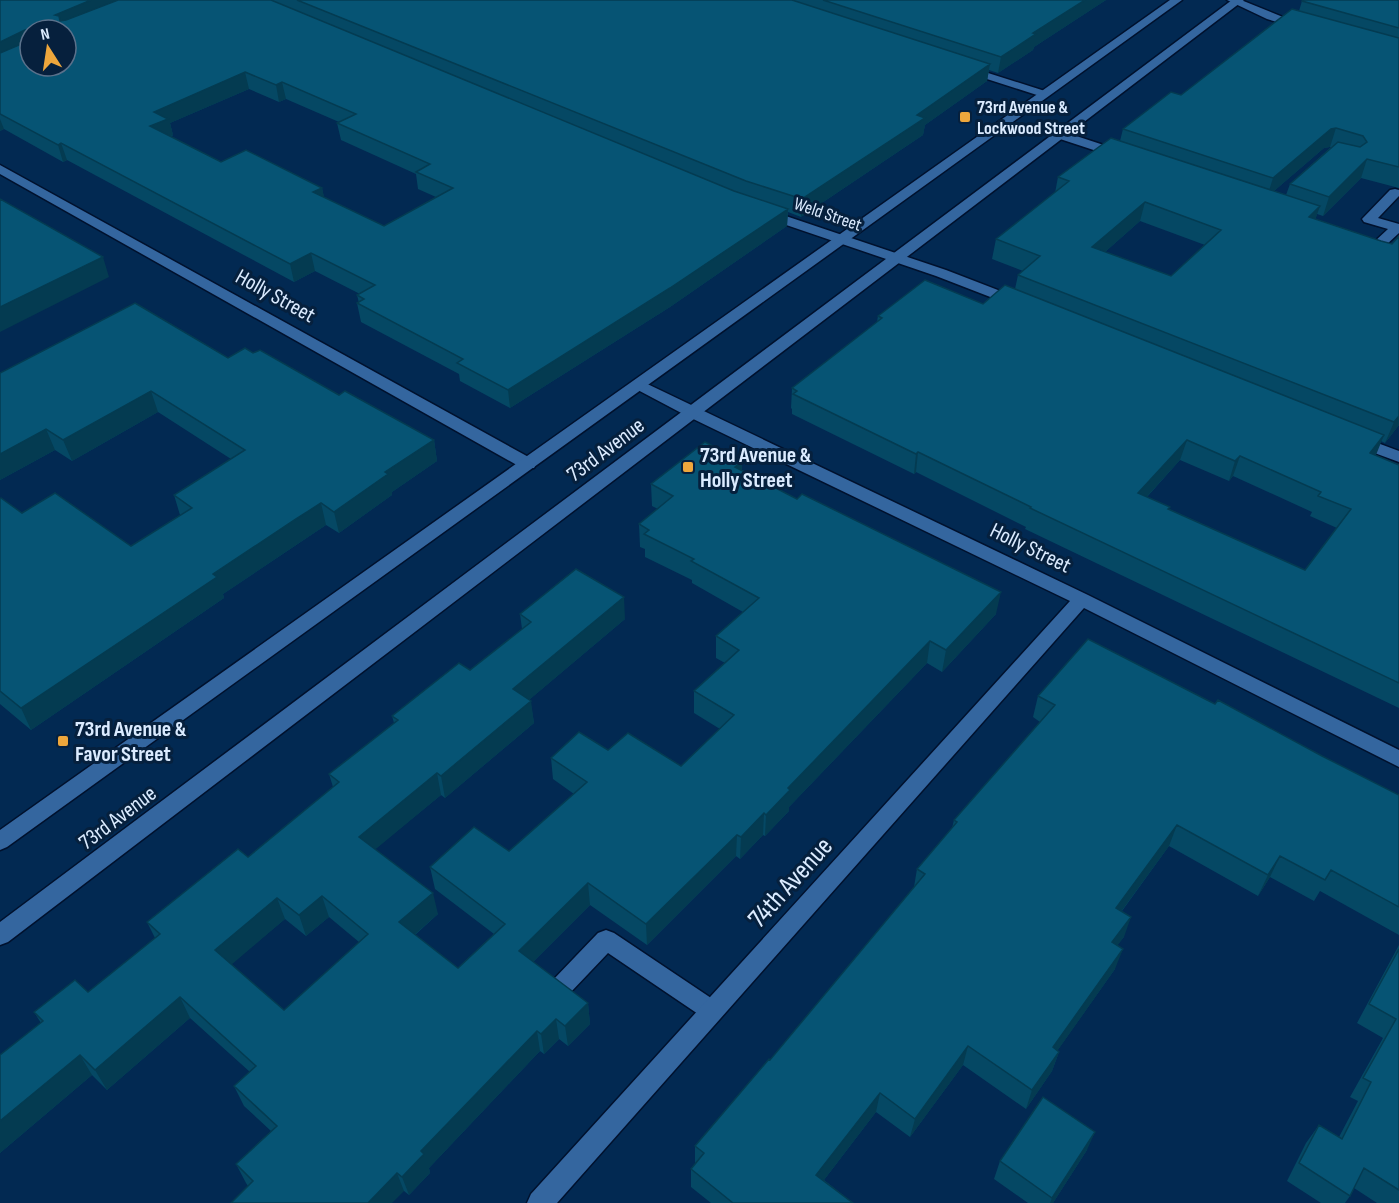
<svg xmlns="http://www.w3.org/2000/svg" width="1399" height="1203" font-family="'Sofia Sans Condensed',sans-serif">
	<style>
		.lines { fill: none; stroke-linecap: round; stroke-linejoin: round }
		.lane-casing { stroke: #00112d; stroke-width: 3 }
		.street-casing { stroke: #00112d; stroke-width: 3 }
		.secondary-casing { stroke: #00112d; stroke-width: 3 }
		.lane { fill: #34669f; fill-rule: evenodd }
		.street { fill: #34669f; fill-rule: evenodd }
		.secondary { fill: #34669f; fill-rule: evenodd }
		.wall { fill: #054864; fill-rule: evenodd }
		.shaded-wall { fill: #043b51 }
		.building { fill: #065474; stroke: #043b51; stroke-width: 1.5; fill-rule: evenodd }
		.poi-dot { fill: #eea73c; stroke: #06203d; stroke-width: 2 }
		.labels { text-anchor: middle; stroke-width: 6; stroke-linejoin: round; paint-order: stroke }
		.far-poi-label { font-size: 18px; font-weight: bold; fill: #dbebff; stroke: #06203d; text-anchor: start }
		.far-street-label { font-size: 18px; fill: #dbebff; stroke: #06203d }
		.street-label { font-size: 22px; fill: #dbebff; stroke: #06203d }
		.poi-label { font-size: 22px; font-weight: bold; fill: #dbebff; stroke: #06203d; text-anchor: start }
		.near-street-label { font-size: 27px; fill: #dbebff; stroke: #06203d }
	</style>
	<rect width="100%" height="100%" fill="#022952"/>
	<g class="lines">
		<defs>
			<path id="lane" d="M1395,189L1399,190V196L1378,218L1399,224V233L1386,245H1376L1374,242L1388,229L1364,222L1362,219L1390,190Z
				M606,930L614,933L720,1004L724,1011L720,1018L712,1021L704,1018L608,953L569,994L561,997L553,994L550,987L553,980L598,933Z"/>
			<path id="street" d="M1227,0H1241L1305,26L1300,29L1267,19Z
				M966,66L1048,92L1050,94L1048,96H1040L962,71L960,69Z
				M1061,131L1125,152L1127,155L1121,159L1057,138L1055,135Z
				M0,165L534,460L536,464L534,468H522L0,174Z
				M765,209L946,270L1021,299L1023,302L1016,306L1011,305L936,276L760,216L758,213L760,210Z
				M639,380L1088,595L1399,750V767L1084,608L557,1203H527L531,1194L1070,601L687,416L634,388L631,385Z
				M1356,435L1399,451V462L1350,444L1348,440L1350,436Z"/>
			<path id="secondary" d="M1170,0H1182L7,847L0,850V830Z
				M1232,0H1244L8,942L0,945V922Z"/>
		</defs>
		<!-- lane casing -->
		<use href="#lane" class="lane-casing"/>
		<!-- street casing -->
		<use href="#street" class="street-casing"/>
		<!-- secondary casing -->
		<use href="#secondary" class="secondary-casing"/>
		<!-- lane -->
		<use href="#lane" class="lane"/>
		<!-- street -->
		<use href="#street" class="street"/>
		<!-- secondary -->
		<use href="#secondary" class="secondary"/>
	</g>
	<!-- wall -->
	<path class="wall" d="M0,0H1106L1034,47L1033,50L998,73L989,70L987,81L925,125L923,135L801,217L788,212L787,226L670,307L510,408L460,381L459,374L361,322L357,303H359L357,295L360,294L315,271L294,282L67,160L63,162L4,129L0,131ZM249,89L279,102L286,99L339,122L337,123L341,140L416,174L418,189L436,197L384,226L324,198L322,188L221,162L171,137L173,135L170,123Z
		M1399,0V188L1361,178L1323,216L1317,214L1315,220L1381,241L1392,244L1399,236V425L1385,443L1381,441L1375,455L1399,465V708L1025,529L1026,527L916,472L914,474L792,414V409L791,408L792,388L877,322L878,316L983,304L1015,289L1018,275L1023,271L992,259L996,239L1055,193L1058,177L1120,141L1123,129L1181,95L1299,11L1302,1ZM1330,147H1331L1290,184L1286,195L1274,191L1324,148ZM1140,221L1205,245L1171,276L1105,252ZM1180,460L1229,481L1233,476L1312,512L1310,516L1337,528L1305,570L1169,509L1147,497Z
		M253,353L434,440L437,461L392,492V495L339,533L326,525L223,594L224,598L31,730L0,704V499L22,513L131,546L180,515L174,495L231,459L158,412L72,461L55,450L0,480V373L228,358Z
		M742,461V471L996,614L942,672L927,663L789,807V811L765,836L763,835L740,859L736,856L647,945L590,905L533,962L588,1003L590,1024L568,1046L559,1039L544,1054L540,1051L429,1168L430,1173L409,1195L404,1191L248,1186L246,1183L236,1164L271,1131L244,1106L234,1086L250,1072L190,1018L107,1090L92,1075L0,1153V1055L41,1023L34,1012L88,992L155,938L147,922L248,857L333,787L329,774L394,723L392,716L470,670L522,629L520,614L625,619L530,699L534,723L445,798L441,795L375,849L438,914L415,935L458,968L494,934L435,889L430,867L509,851L574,794L553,779L551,758L608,750L681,766L720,729L694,713V691L725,663L716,658V636L743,612L692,583V580L645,557V549L640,547L639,524L658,509L652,506L651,484ZM329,917L359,942L284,1010L231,964L285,919L306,936Z
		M1038,696L1207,700L1322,756L1399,795V935L1320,891L1314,901L1270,877L1258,896L1169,846L1122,911L1124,937L1117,945L1115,969L1057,1051L1059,1052L1052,1071L1026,1109L963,1065L910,1137L876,1112L824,1180L853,1203H711L691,1187V1169L695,1164V1146L770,1060L914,887L917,869L952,828L954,820L1040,722L1033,717Z
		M1399,945V1203H1377L1354,1188L1350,1196L1345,1203H1321L1287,1181L1306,1143L1319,1125L1339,1137L1358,1101L1350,1097L1383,1038L1357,1023Z
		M1087,1150L1053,1203H1028L994,1179L1000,1161Z"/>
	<!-- shaded-wall -->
	<path class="shaded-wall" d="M91,0H135L63,29L55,15Z
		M1085,0H1106L1034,47L1033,50L998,73L1001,57L1033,33Z
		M25,30L30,44L0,61V42Z
		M990,64L987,81L925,125L923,135L801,217L802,199L917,115Z
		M245,72L249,89L170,123L173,135L155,143L150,126L154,112Z
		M282,82L286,99L279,102L276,85Z
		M0,119L4,129L0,131Z
		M1336,128L1330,147L1324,148L1267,197L1273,178L1331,129Z
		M61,143L67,160L63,162L58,145Z
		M1367,159L1361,178L1323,216L1329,197Z
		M322,188L326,205L313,192Z
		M1145,202L1140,221L1088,267L1092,247Z
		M1320,206L1313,226L1309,217Z
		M788,209L787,226L670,307L510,408L508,390Z
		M311,253L315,271L294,282L290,264Z
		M103,257L109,277L0,332V307Z
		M151,391L158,412L72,461L63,440Z
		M1399,416V425L1385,443L1394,422Z
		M46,429L55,450L0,480V454Z
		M1384,435L1376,455L1361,473L1370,453Z
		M434,440L437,461L392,492V495L339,533L334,512L385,472Z
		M1187,440L1180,460L1132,513L1138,493Z
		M918,452L916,472L914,474L916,454Z
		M1240,456L1233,476L1229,481L1235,461Z
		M742,461V483L735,467Z
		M321,503L326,525L223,594L224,598L31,730L21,708L213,574Z
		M1001,592L996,614L942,672L946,650Z
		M624,597L625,619L516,711L513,689Z
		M930,641L927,663L789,807V811L765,836L766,815L788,788Z
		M531,701L534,723L445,798L441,776Z
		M437,773L441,795L365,858L359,837Z
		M764,813L763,835L740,859L741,837Z
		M1177,825L1169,846L1109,928L1116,908Z
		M737,835L736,856L647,945L646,924Z
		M1280,856L1270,877L1258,896L1268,875Z
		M588,883L590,905L523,972L519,951Z
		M433,893L438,914L405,943L399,922Z
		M322,896L329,917L306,936L299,915Z
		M277,898L285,919L224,971L215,950Z
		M1131,917L1124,937L1105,962L1112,942Z
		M1123,949L1115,969L1046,1067L1053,1047Z
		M180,997L190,1018L107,1090L95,1070Z
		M588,1003L590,1024L568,1046L565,1026Z
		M556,1019L559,1039L544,1054L541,1034Z
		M537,1031L540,1051L429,1168L430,1173L409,1195L402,1177L421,1151Z
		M968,1046L963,1065L910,1137L915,1119Z
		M1059,1052L1052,1071L1026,1109L1032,1090Z
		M80,1055L92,1075L0,1153V1121Z
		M880,1093L876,1112L814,1193L816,1175Z
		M1095,1132L1087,1150L1053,1203H1050L1052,1198Z
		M397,1173L404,1191L392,1203H368Z"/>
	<!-- building -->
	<path class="building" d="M0,0H91L55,15L59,16L60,21L66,20L118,0H271L734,191L788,209L670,288L508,390L457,363L463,359L357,303L364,299L357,295L375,285L311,253L290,264L61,143L58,145L0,114V53L26,42L25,30L0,42ZM30,30H66V66H30ZM245,72L276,85L282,82L356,114L337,123L430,164L416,172L453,188L384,226L313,192L322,188L246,150L221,162L150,126L168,119L154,112Z
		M297,0H792L990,64L917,115L925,118L802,199L746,181Z
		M823,0H1085L1033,33L1036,34L1001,57Z
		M1303,0H1399V28L1302,1Z
		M1292,9L1399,38V167L1367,159L1329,197L1290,184L1338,142L1360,147L1367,142L1363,136L1336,128L1331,129L1273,178L1123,129L1171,92L1181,95Z
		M1111,138L1320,206L1309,217L1381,241L1392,244L1399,236V416L1394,422L1018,275L1040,256L996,239L1069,181L1058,177ZM1145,202L1221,230L1171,276L1092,247Z
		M0,199L103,257L0,307Z
		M925,280L983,304L1005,285L1384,435L1370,453L1399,465V683L1030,508L1031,507L918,452L916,454L793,394L797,391L792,388L882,318L878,316ZM1187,440L1235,461L1240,456L1321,492L1318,496L1351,509L1305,570L1168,509L1170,507L1138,493Z
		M135,303L228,358L245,348L253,353L260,350L339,395L345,391L434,440L385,472L388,474L334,512L321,503L296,519L213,574L217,577L21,708L0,691V499L1,498L22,513L55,493L131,546L192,508L174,495L245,450L151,391L63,440L46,429L0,454V373Z
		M705,442L742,461L735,467L797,499L802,494L1001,592L946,650L930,641L788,788L790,790L766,815L764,813L741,837L737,835L646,924L588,883L519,951L588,1003L565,1026L556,1019L541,1034L537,1031L421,1151L424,1154L402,1177L397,1173L368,1203H231L253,1181L236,1164L277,1126L234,1086L256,1066L180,997L95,1070L80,1055L0,1121V1055L43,1021L34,1012L75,980L88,992L160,934L147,922L238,849L248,857L339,782L329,774L398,720L392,716L459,663L470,670L531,622L520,614L576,569L624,597L513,689L531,701L441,776L437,773L359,837L433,893L399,922L458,968L505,924L430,867L474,827L509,851L587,782L551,758L579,732L608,750L628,733L681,766L734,715L694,691L739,650L716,636L759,598L691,561L694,559L644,534L649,530L639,524L673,496L651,484ZM322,896L368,934L284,1010L215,950L277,898L299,915Z
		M1088,639L1207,700L1215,704L1218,700L1322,756L1399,795V907L1331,870L1325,880L1280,856L1268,875L1177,825L1116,908L1131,917L1112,942L1123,949L1053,1047L1059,1052L1032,1090L968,1046L915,1119L880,1093L816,1175L853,1203H733L691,1169L704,1153L695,1146L769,1059L770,1060L925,874L917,869L957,822L954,820L1055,705L1038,696Z
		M1399,949V1190L1364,1168L1350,1196L1299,1163L1319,1125L1342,1139L1371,1082L1363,1078L1396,1019L1369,1004Z
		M1043,1097L1095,1132L1052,1198L1000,1161Z"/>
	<!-- markers -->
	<g class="poi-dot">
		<rect x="959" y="111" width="12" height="12" rx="3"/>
		<rect x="682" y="461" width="12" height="12" rx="3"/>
		<rect x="57" y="735" width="12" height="12" rx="3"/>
	</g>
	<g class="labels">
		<!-- far-poi labels -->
		<g class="far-poi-label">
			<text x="977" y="113">73rd Avenue &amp;<tspan x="977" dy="21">Lockwood Street</tspan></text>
		</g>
		<!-- far-street labels -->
		<g class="far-street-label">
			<text transform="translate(828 214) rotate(19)" y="6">Weld Street</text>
		</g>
		<!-- street labels -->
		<g class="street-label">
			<text transform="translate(276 295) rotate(29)" y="8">Holly Street</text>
			<text transform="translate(605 449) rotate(-37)" y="8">73rd Avenue</text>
			<text transform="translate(1031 547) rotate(26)" y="8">Holly Street</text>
			<text transform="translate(117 817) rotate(-37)" y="8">73rd Avenue</text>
		</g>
		<!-- poi labels -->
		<g class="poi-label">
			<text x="700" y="462">73rd Avenue &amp;<tspan x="700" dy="25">Holly Street</tspan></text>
			<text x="75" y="736">73rd Avenue &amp;<tspan x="75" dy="25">Favor Street</tspan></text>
		</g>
		<!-- near-street labels -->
		<g class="near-street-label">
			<text transform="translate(790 882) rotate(-48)" y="9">74th Avenue</text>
		</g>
	</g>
	<!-- north arrow -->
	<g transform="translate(48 48) rotate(348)"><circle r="28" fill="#06203d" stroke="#5b718b" stroke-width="1.5"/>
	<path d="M0-4.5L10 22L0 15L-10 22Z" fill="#eea73c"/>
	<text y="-9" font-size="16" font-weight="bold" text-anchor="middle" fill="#dbebff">N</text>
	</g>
</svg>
